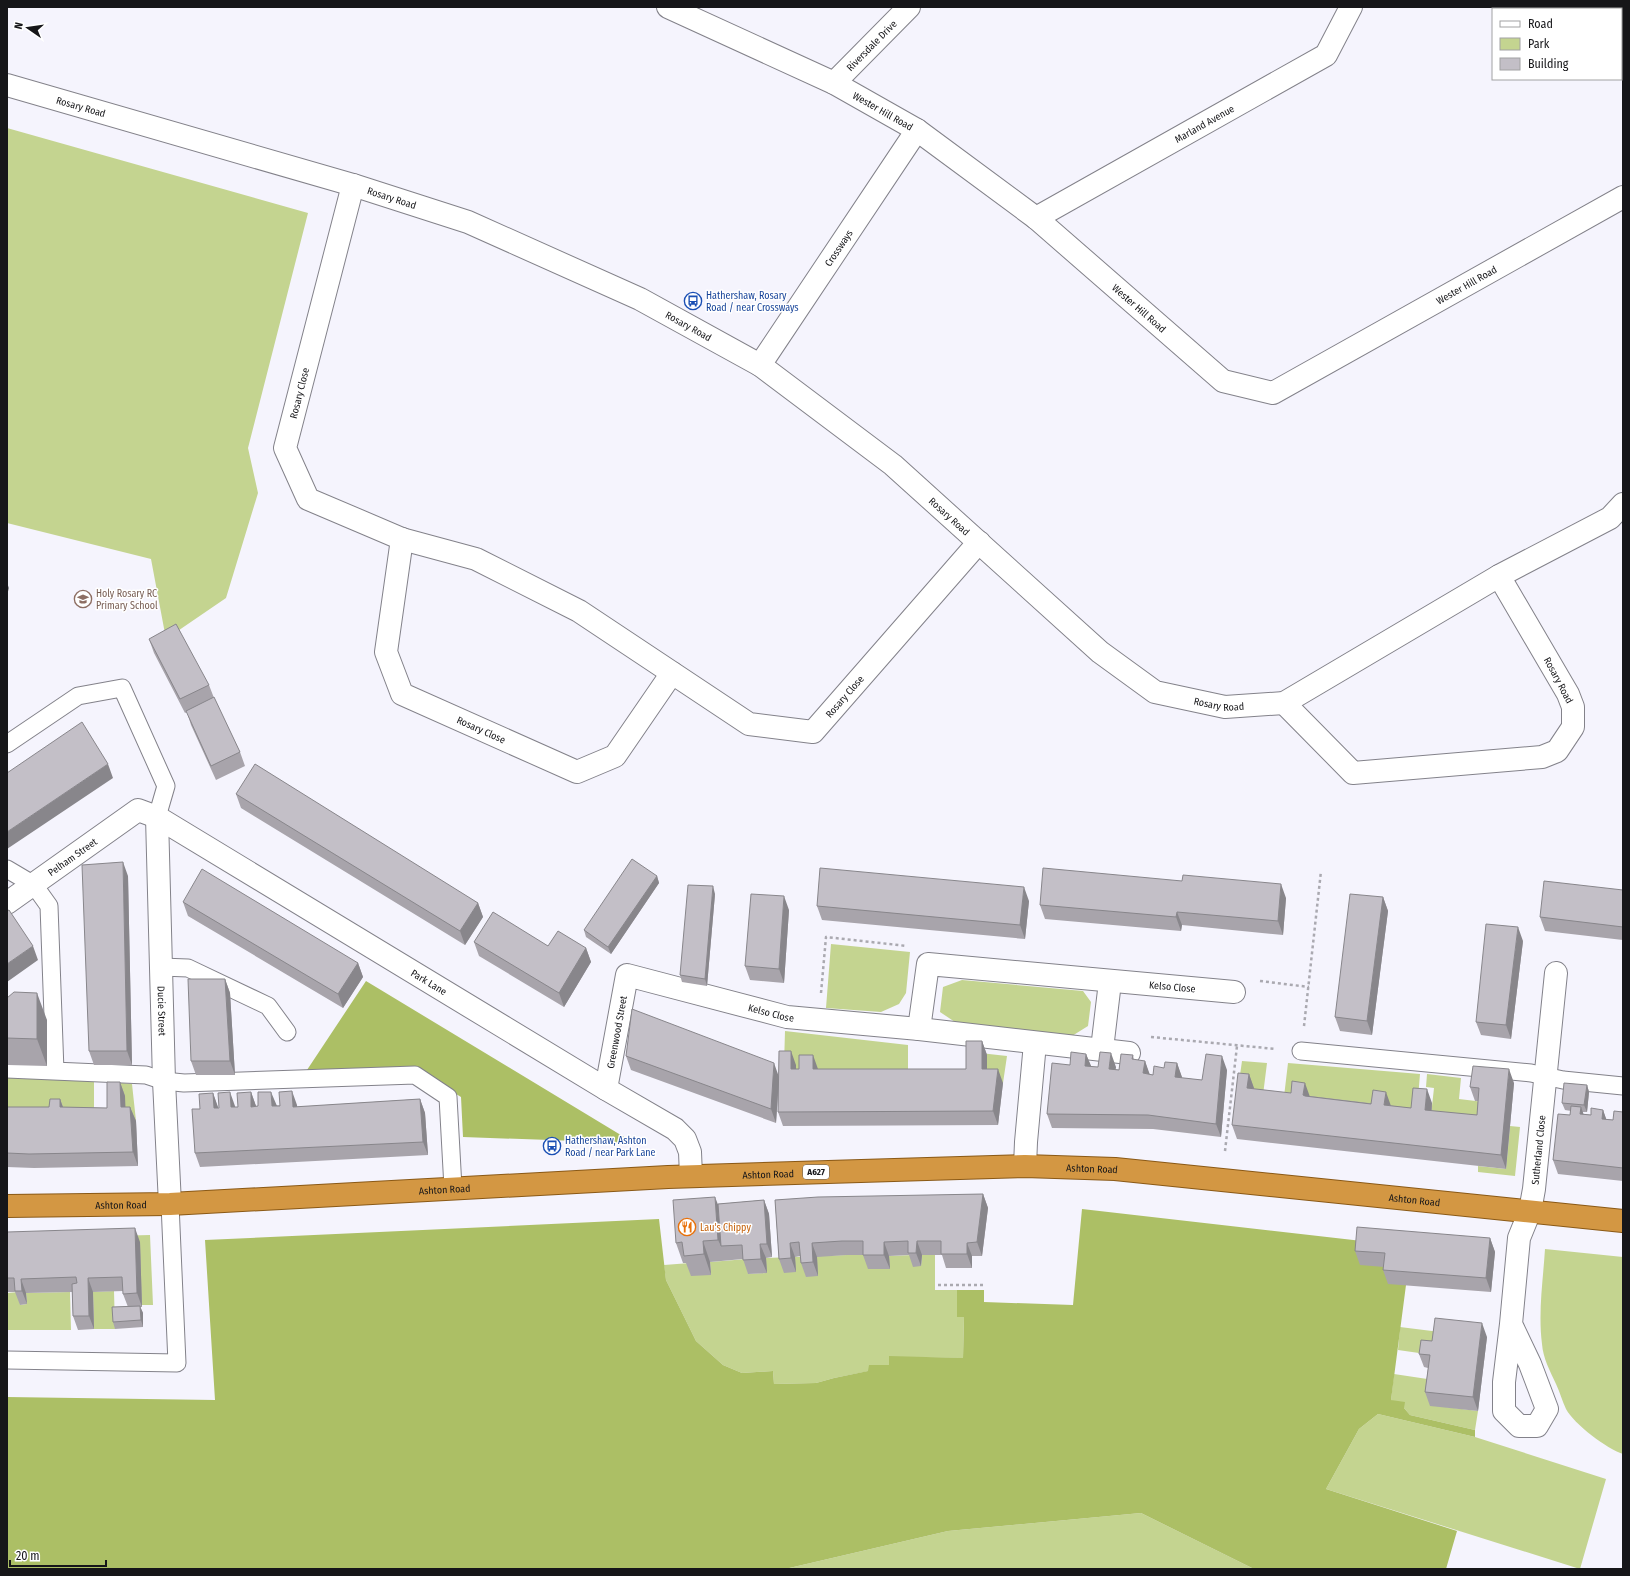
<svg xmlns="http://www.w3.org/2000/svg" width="1630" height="1576" font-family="'Fira Sans Condensed',sans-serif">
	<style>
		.green { fill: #c4d490 }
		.forest { fill: #acbf65 }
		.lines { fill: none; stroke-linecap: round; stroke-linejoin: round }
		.service-casing { stroke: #83828a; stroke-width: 19 }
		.minor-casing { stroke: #83828a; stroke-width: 24 }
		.trunk-casing { stroke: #8a5916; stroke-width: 24 }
		.path { stroke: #aaa9b0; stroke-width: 2.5; stroke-dasharray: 3 3; stroke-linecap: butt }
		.service { stroke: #fff; stroke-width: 17 }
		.minor { stroke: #fff; stroke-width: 22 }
		.trunk { stroke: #d39743; stroke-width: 22 }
		.wall { fill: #a8a4ab }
		.shaded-wall { fill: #88868b }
		.building { fill: #c3bfc7; stroke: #88868b }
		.labels { text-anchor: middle; stroke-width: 3; stroke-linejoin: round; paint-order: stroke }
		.shield { fill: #fff; stroke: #5c5c5e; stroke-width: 1 }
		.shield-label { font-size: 9px; font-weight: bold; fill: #161619 }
		.street-label { font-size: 10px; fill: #161619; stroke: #fff }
		.transit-label { font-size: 10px; fill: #164399; stroke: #fff; text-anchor: start }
		.education-label { font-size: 10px; fill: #785e54; stroke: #fff; text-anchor: start }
		.food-label { font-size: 10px; fill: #c56008; stroke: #fff; text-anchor: start }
	</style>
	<rect width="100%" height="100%" fill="#f5f4fd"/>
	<!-- green -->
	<path class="green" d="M7,128L308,213L248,448L258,493L226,598L166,639L151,559L7,523Z
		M831,944L910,952L906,993L899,1004L881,1012L826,1008Z
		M962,980L1083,991L1091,1002L1088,1026L1072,1036L955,1022L940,1012L943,987Z
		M785,1031L908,1045V1083H804L784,1065Z
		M971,1052L1007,1056L1003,1083H987Z
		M1242,1061L1267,1063L1262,1103L1239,1082Z
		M1288,1063L1420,1074L1416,1122L1283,1105Z
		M1427,1074L1461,1078L1459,1099L1484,1102L1482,1123L1430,1124L1434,1088L1426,1087Z
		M7,1077L94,1081V1122L7,1121Z
		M111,1082L132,1084L136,1121H126Z
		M1510,1126L1520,1127L1515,1176L1478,1172V1166L1506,1169Z
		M150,1235L153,1305H142L112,1236Z
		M1545,1249L1623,1257V1454C1607,1449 1574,1424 1566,1409C1562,1401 1560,1392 1556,1384C1550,1371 1543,1358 1542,1344C1538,1312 1543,1281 1545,1249Z
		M847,1255H868V1269H889V1256L913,1255L921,1266L922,1255H935V1290H957V1317H964L963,1358L889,1357V1365H869V1371L834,1378L816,1383L774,1384L773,1371L742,1373L723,1365L696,1341L666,1280L664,1265L690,1263L711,1275L710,1262L747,1259L748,1274L766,1273V1258Z
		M114,1291L115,1329H94L93,1292Z
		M19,1292L20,1305L27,1304L26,1293L70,1292L71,1330H7V1293Z
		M1400,1327L1440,1332L1426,1354L1398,1350Z
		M1394,1374L1434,1380L1430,1405L1478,1411L1475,1430L1410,1415L1404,1408L1391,1400Z
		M1378,1414L1475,1437L1606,1479L1580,1569L1326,1489L1359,1429Z
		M1141,1513L1254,1569H785L948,1531Z"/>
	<!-- forest -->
	<path class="forest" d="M366,981L634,1143L463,1137L461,1097L414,1068L305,1073Z
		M1082,1209L1362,1241L1390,1267L1406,1285L1391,1400L1405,1402L1404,1408L1410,1415L1475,1430V1437L1378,1414L1359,1429L1326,1489L1457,1531L1446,1569H1254L1141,1513L948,1531L785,1569H7V1397L215,1400L205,1240L659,1219L666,1280L696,1341L723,1365L742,1373L773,1371L774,1384L816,1383L834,1378L868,1371L869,1365H889V1356L963,1358L964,1317H957V1290H984V1302L1073,1305Z"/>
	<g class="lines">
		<defs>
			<path id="service" d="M7,744L78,696L122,688L166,786L157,817
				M7,869L34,885L49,906L55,1071
				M161,967L188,968L268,1006L287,1032
				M1301,1051L1531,1073L1563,1080L1623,1086
				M7,1069L146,1075L164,1081L184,1083L415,1075L448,1097L453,1188
				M7,1360L177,1363L170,1204"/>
			<g id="minor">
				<path id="s1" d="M668,7L834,83L917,130L1036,218L1223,381L1273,393L1623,197"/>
				<path d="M1623,7V8"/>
				<path id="s2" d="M834,83L909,7"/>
				<path id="s3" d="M7,85L353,185L468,222L640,299L760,365L893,465L1100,652L1155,692L1225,707L1284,703L1499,576L1610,518L1623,504"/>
				<path id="s4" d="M353,185L285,448L308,499L402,539L476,559L579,611L749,724L813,732L979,542"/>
				<path id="s5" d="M1036,218L1326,55L1351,7"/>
				<path id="s6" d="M760,365L917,130"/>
				<path id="s7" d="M402,539L386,652L402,694L577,772L615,756L672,673"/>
				<path d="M1284,703L1353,773L1542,757L1557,751L1573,727V707L1568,694L1499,576"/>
				<path id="s8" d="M157,817L164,1081L170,1204"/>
				<path id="s9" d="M7,903L138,810L157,817L606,1089L675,1129L685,1139L690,1152L691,1176"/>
				<path id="s10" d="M919,1029L928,964L1234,992"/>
				<path d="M1102,1049L1110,982"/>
				<path id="s11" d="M606,1089L627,975L787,1017L919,1029L1129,1053"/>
				<path d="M1025,1166L1026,1142L1035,1043"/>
				<path id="s12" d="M1511,1324L1504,1382V1411L1519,1426H1537L1547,1409L1530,1364L1511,1324L1519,1238L1530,1211L1534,1189L1556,973"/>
			</g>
			<g id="trunk">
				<path id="s13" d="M7,1206L170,1204L668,1177L1025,1166L1115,1169L1623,1221"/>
			</g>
		</defs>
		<!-- service casing -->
		<use href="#service" class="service-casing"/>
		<!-- minor casing -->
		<use href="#minor" class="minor-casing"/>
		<!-- trunk casing -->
		<use href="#trunk" class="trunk-casing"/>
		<!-- path -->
		<path class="path" d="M1260,981L1309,987
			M821,993L826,937L907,946
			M1304,1026L1321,871
			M1151,1037L1276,1049
			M1225,1151L1237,1046
			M938,1285H983
			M1622,1467H1623"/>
		<!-- service -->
		<use href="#service" class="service"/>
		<!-- minor -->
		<use href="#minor" class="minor"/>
		<!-- trunk -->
		<use href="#trunk" class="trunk"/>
	</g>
	<!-- wall -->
	<path class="wall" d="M149,639L209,685L214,698L240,752L245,766L216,780L191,725L187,712L185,713L154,653Z
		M236,794L478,903L483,917L465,945L241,808Z
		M128,876L132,1065H94L89,1051Z
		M657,876L659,883L611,954L586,937L584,930Z
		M1623,890V940L1545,931L1540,917Z
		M715,894L707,986L682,982L680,975Z
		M1383,897L1388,911L1372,1035L1340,1031L1335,1017Z
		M1286,898L1283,935L1182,925L1181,931L1045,919L1040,905Z
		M1029,901L1025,939L822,920L817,906Z
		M183,902L358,963L363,977L343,1008L188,916Z
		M789,910L784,983L750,980L745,966Z
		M1523,941L1511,1039L1481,1035L1476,1022Z
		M474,942L586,948L591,962L564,1007L479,956Z
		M225,979L230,993L235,1075H196L191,1061Z
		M7,998L47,1020V1066L8,1065L7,1063Z
		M982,1041L987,1055V1069L1003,1083L998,1125L783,1126L778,1112L779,1081L776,1123L631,1070L626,1056L779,1076L796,1065V1069H966Z
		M1086,1054L1091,1067H1116L1115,1069L1119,1070L1133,1055L1134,1060L1145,1061L1149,1074L1153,1075L1164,1068L1177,1063L1182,1078L1202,1080L1227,1070L1221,1137L1153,1129L1052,1128L1047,1114L1070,1065Z
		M1249,1074L1254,1089L1310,1096L1411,1108L1432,1103V1111L1477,1115L1478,1101H1475L1470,1087L1514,1083L1506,1169L1237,1139L1232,1125Z
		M120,1082L125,1096V1107H130L136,1121L138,1166L34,1168L7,1167V1107H49L60,1099L63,1107L107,1108Z
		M1587,1085L1589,1092L1587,1112H1582L1583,1114L1591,1115L1603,1110L1606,1119L1613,1120L1623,1112V1181L1558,1174L1553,1160L1570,1115L1571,1111L1565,1110L1562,1103Z
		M251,1092L256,1106L297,1105V1107L420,1099L425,1113L428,1155L200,1167L195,1153L200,1109L213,1093L218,1108L238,1107Z
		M983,1194L988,1208L982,1256H972V1268H946L942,1255H922L921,1266L913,1267L909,1255L889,1256L890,1269H868L863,1255H847L817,1257L818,1276L806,1277L801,1263L800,1256L795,1257L796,1272L784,1273L779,1259L775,1200Z
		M764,1200L769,1214L772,1257L766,1258L767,1273L748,1274L743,1259L710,1262L711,1275L691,1276L686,1263H683L676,1243L718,1204Z
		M7,1232L140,1242L142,1307H140L143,1313V1327L115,1329L113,1322L128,1307L123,1294V1291L93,1292L94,1329L78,1330L73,1316L72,1292L26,1293L27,1304L20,1305L15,1292H7Z
		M1490,1238L1495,1252L1491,1292L1388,1284L1383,1270L1384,1267L1360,1265L1355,1251Z
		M1487,1337L1478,1411L1430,1406L1425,1392L1428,1368L1424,1367L1419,1354L1432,1341Z"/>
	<!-- shaded-wall -->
	<path class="shaded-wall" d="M7,583L9,588L7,595Z
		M108,764L113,778L7,849V832Z
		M123,862L128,876L132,1065L127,1051Z
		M657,876L659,883L611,954L608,947Z
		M1281,884L1286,898L1283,935L1278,921Z
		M713,886L715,894L707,986L705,979Z
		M1024,887L1029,901L1025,939L1020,925Z
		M784,896L789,910L784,983L779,969Z
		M1383,897L1388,911L1372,1035L1367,1021Z
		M478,903L483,917L465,945L460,931Z
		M1177,912L1182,925L1181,931L1176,917Z
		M1518,927L1523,941L1511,1039L1506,1025Z
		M33,946L38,960L7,982V964Z
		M586,948L591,962L564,1007L559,993Z
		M358,963L363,977L343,1008L338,994Z
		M225,979L230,993L235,1075L230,1061Z
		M37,993L47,1020V1066L37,1039Z
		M982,1041L987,1055V1083L982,1069Z
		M791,1051L796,1065V1083L791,1069Z
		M1111,1053L1116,1067L1114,1082L1109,1069Z
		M1086,1054L1092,1068L1085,1066Z
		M813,1055L818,1069H813Z
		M1222,1056L1227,1070L1221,1137L1216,1124Z
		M1145,1061L1150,1075L1143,1073Z
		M774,1063L779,1077L776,1123L771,1109Z
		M1177,1063L1182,1077L1180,1091L1175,1077Z
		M998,1069L1003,1083L998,1125L993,1111Z
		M1509,1069L1514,1083L1506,1169L1501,1155Z
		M1249,1074L1254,1088L1252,1102L1247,1088Z
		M120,1082L125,1096L126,1121L121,1107Z
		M1305,1083L1310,1097L1308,1108L1303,1095Z
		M1587,1085L1589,1092L1587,1112L1584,1105Z
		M1427,1089L1432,1103L1430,1124L1425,1110Z
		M292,1091L297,1105L298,1121L293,1107Z
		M230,1092L235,1106L236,1121L231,1107Z
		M251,1092L256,1106V1120L251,1107Z
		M271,1092L277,1106H272Z
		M1386,1092L1391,1106L1384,1105Z
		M213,1093L218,1107L219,1122L214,1108Z
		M60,1099L65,1113L60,1107Z
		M420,1099L425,1113L428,1155L423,1142Z
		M130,1107L136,1121L138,1166L133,1152Z
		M1581,1107L1586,1121L1580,1114Z
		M1603,1110L1608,1124L1602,1119Z
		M983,1194L988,1208L982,1256L977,1242Z
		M715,1197L723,1217L721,1246L718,1240Z
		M764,1200L769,1214L772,1257L767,1244Z
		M135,1228L140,1242L142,1307L137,1293Z
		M1490,1238L1495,1252L1491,1292L1486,1278Z
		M703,1241L710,1262L711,1275L704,1254Z
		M917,1241L922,1255L921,1266L916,1253Z
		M884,1242L889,1256L890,1269L884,1255Z
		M790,1243L795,1257L796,1272L791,1258Z
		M812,1243L817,1257L818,1276L813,1262Z
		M967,1243L972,1256V1268L967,1254Z
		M760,1244L766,1258L767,1273L761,1259Z
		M88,1278L93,1292L94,1329L89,1316Z
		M21,1279L26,1293L27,1304L22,1291Z
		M140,1306L143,1313V1327L141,1320Z
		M1482,1323L1487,1337L1478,1411L1473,1397Z"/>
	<!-- building -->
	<path class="building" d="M176,624L209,685L180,699L149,639Z
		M214,697L240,752L211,766L186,711Z
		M82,722L108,764L7,832V773Z
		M255,764L478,903L460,931L236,794Z
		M632,859L657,876L608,947L584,930Z
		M123,862L127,1051H89L82,865Z
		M820,868L1024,887L1020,925L817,906Z
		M1043,868L1182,881L1183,875L1281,884L1278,921L1177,912L1176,917L1040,905Z
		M202,869L358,963L338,994L183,902Z
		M1544,881L1623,890V927L1540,917Z
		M688,885L713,886L705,979L680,975Z
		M751,894L784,896L779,969L745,966Z
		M1350,894L1383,897L1367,1021L1335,1017Z
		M9,910L33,946L7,964V911Z
		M493,912L548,946L558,931L586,948L559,993L474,942Z
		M1486,924L1518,927L1506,1025L1476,1022Z
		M188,979H225L230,1061H191Z
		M14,992L37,993V1039L7,1038V998Z
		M632,1009L774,1063L771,1109L626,1056Z
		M966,1041H982V1069H998L993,1111L778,1112L779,1051H791V1069H799V1055H813V1069H966Z
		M1071,1052L1086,1054L1085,1066L1098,1067L1100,1052L1111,1053L1109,1069L1119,1070L1121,1054L1133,1055L1132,1059L1145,1061L1143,1073L1153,1075L1154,1066L1164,1068L1165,1062L1177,1063L1175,1077L1202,1080L1206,1054L1222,1056L1216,1124L1148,1115L1047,1114L1052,1063L1070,1065Z
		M1473,1066L1509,1069L1501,1155L1232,1125L1238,1073L1249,1074L1247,1088L1291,1093L1292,1081L1305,1083L1303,1095L1305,1096L1371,1104L1373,1090L1386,1092L1384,1105L1411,1108L1413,1088L1427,1089L1425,1110L1477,1115L1479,1088L1470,1087Z
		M107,1082H120L121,1107H130L133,1152L29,1154L7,1153V1107H49L50,1099H60V1107L107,1108Z
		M1564,1083L1587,1085L1584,1105L1562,1103Z
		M292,1091L293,1107L420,1099L423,1142L195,1153L192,1109H200L199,1094L213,1093L214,1108H219L218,1093L230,1092L231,1107H238L237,1093L251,1092V1107L258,1106V1092H271L272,1106H280L279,1092Z
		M1571,1106L1581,1107L1580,1114L1591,1115V1108L1603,1110L1602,1119L1613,1120L1614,1111L1623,1112V1168L1553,1160L1558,1114L1570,1115Z
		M983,1194L977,1242L967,1243V1254H941V1241H917L916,1253H908V1241L884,1242V1255H863V1241H842L812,1243L813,1262L801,1263L799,1242L790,1243L791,1258L779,1259L775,1200L818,1197Z
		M715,1197L718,1240L703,1241L704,1254L684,1256L682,1242L676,1243L673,1200Z
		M764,1200L767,1244H760L761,1259L743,1260L742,1245L721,1246L718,1204Z
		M1357,1227L1490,1238L1486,1278L1383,1270L1385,1253L1355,1251Z
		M135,1228L137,1293L123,1294L122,1277L88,1278L89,1316H73L72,1284L77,1283L76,1277L21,1279L22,1291H15L14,1278H7V1232Z
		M140,1306L141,1320L113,1322L112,1307Z
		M1435,1318L1482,1323L1473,1397L1425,1392L1430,1355L1419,1354L1421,1340L1432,1341Z"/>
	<!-- icons -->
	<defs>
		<symbol id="bus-ring" viewBox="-11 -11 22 22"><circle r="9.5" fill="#fff" stroke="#1a4fb4" stroke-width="1.5"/><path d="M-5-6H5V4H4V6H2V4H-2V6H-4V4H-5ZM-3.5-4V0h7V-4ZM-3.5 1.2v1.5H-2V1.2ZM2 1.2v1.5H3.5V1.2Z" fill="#1a4fb4"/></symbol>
		<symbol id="school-ring" viewBox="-11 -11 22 22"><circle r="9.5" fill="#fff" stroke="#8d6e63" stroke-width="1.5"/><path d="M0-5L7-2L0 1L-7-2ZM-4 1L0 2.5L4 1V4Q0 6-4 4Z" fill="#8d6e63"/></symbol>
		<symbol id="restaurant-ring" viewBox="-11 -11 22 22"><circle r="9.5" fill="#fff" stroke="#e8710a" stroke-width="1.5"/><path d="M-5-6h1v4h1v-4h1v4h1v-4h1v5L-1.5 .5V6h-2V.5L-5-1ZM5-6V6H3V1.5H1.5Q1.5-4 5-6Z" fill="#e8710a"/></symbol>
	</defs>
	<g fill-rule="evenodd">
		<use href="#bus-ring" x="683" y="291" width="20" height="20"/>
		<use href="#school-ring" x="73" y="589" width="20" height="20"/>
		<use href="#bus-ring" x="542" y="1136" width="20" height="20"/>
		<use href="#restaurant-ring" x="677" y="1217" width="20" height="20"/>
	</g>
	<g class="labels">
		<!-- shield labels -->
		<rect class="shield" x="803" y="1165" width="26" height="14" rx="3"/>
		<g class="shield-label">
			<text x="816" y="1175">A627</text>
		</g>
		<!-- street labels -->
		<g class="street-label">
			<text dy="4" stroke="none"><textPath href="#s2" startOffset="53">Riversdale Drive</textPath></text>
			<text dy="4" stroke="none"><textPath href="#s3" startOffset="77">Rosary Road</textPath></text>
			<text dy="4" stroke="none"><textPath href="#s1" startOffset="239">Wester Hill Road</textPath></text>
			<text dy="4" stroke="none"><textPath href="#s5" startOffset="193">Marland Avenue</textPath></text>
			<text dy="4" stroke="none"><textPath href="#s3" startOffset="401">Rosary Road</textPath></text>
			<text dy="4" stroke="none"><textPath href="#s6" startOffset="141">Crossways</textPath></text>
			<text dy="4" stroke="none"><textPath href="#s1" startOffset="947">Wester Hill Road</textPath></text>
			<text dy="4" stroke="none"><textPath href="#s1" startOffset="563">Wester Hill Road</textPath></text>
			<text dy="4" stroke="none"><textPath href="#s3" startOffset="725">Rosary Road</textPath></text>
			<text transform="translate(299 393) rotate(-76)" y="4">Rosary Close</text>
			<text dy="4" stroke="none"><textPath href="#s3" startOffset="1049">Rosary Road</textPath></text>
			<text transform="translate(1559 680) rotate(62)" y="4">Rosary Road</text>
			<text dy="4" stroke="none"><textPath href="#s4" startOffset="938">Rosary Close</textPath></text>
			<text dy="4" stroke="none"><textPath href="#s3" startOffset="1385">Rosary Road</textPath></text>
			<text dy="4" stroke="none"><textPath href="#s7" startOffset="246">Rosary Close</textPath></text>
			<text dy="4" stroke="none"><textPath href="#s9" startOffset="80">Pelham Street</textPath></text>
			<text dy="4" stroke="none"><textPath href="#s9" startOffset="499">Park Lane</textPath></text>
			<text dy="4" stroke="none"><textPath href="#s10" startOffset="311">Kelso Close</textPath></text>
			<text dy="4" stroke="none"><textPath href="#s8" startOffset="194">Ducie Street</textPath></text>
			<text dy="4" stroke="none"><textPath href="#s11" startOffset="265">Kelso Close</textPath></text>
			<text dy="4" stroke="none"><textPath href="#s11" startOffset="58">Greenwood Street</textPath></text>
			<text dy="4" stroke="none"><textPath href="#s12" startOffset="416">Sutherland Close</textPath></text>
			<text dy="4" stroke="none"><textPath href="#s13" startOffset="1086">Ashton Road</textPath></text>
			<text dy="4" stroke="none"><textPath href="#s13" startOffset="762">Ashton Road</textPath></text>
			<text dy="4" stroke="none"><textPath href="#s13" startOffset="438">Ashton Road</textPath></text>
			<text dy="4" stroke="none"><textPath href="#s13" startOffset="1410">Ashton Road</textPath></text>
			<text dy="4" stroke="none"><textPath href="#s13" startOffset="114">Ashton Road</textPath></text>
		</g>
		<!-- transit labels -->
		<g class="transit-label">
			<text x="706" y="299">Hathershaw, Rosary<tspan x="706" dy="12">Road / near Crossways</tspan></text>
			<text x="565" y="1144">Hathershaw, Ashton<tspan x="565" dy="12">Road / near Park Lane</tspan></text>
		</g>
		<!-- education labels -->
		<g class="education-label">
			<text x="96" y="597">Holy Rosary RC<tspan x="96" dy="12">Primary School</tspan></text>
		</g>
		<!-- food labels -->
		<g class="food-label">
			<text x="700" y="1231">Lau's Chippy</text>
		</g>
	</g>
	<!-- border -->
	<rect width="1630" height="1576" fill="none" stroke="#161619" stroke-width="16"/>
	<!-- legend -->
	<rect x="1492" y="8" width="130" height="72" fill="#ffffff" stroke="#a2a2a3"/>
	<rect x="1500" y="21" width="20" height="6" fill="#ffffff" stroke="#a2a2a3"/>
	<text x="1528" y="28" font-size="12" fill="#161619">Road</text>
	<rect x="1500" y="38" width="20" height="12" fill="#c4d490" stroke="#a2a2a3"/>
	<text x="1528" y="48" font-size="12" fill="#161619">Park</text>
	<rect x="1500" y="58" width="20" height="12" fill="#c3bfc7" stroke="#a2a2a3"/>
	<text x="1528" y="68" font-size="12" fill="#161619">Building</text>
	<!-- north arrow -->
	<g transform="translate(28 28) rotate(283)" stroke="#ffffff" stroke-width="3" paint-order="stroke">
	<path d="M0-3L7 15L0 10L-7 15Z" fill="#161619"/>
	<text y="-6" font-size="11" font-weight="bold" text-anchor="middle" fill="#161619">N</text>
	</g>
	<!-- scale -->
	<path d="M10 1560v6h96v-6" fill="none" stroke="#161619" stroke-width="2"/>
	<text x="16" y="1560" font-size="12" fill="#161619" stroke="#ffffff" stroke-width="3" paint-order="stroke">20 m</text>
</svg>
